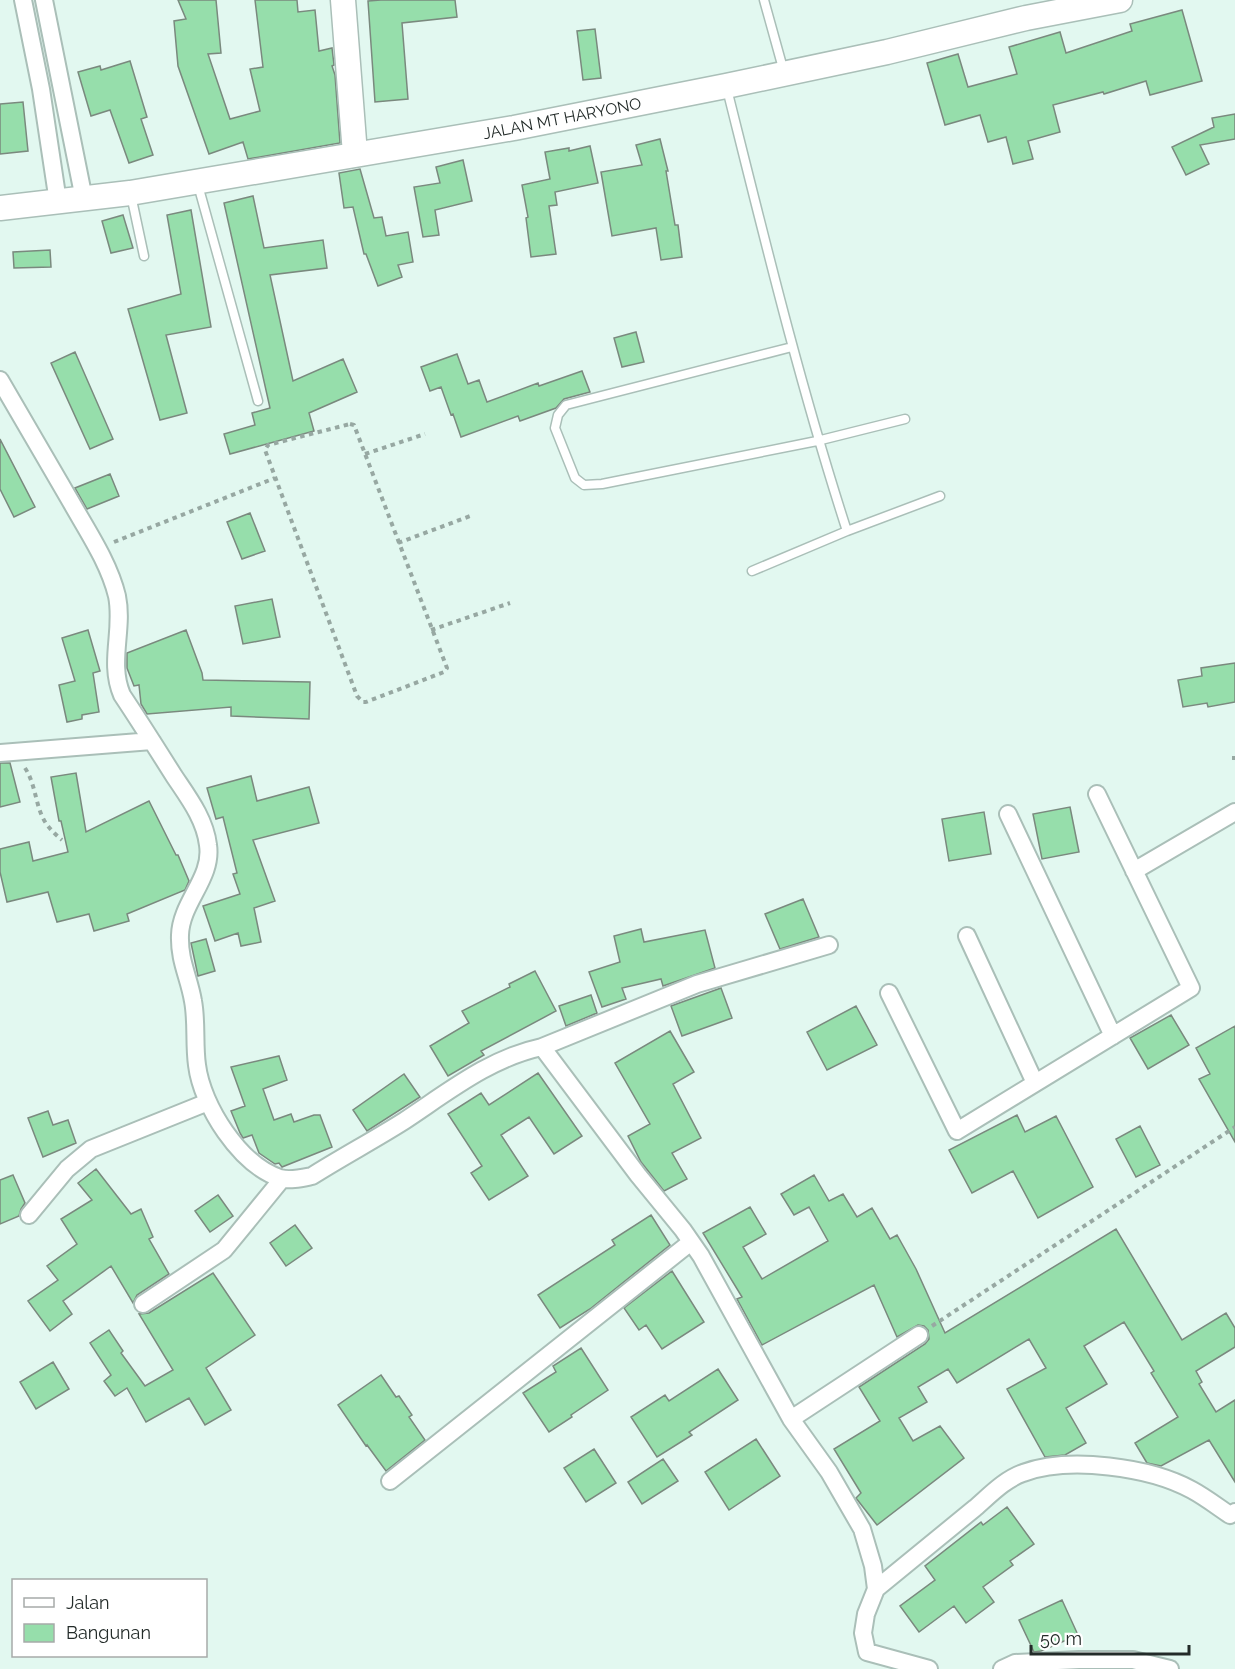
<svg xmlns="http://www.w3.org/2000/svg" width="1235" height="1669" font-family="Raleway,sans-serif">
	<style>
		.building { fill: #96deab; stroke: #7a897e; stroke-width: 1.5 }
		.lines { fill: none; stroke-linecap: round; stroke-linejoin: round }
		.lane-casing { stroke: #aabfb8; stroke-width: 11 }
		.street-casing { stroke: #aabfb8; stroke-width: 20 }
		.secondary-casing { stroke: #aabfb8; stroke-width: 27 }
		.path { stroke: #97a8a2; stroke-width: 4; stroke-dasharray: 4.5 4.5; stroke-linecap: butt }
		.lane { stroke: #fff; stroke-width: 8 }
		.street { stroke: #fff; stroke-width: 16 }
		.secondary { stroke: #fff; stroke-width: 24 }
		.labels { text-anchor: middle; stroke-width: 4.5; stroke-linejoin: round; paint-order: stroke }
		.street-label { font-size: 16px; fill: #232b29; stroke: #fff }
	</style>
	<rect width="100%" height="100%" fill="#e2f8f0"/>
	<!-- building -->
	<path class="building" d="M178,0H216L221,53L208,54L230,119L260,111L250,69L263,67L255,0H297L298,12L315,10L319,51L332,48L334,65L332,66L335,75L340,143L248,159L243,142L209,154L178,66L174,21L186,19Z
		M381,0H455L457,17L402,23L408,99L375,102L368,1Z
		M1182,10L1202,81L1150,95L1146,81L1104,94L1103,92L1053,105L1060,132L1028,141L1033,159L1013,164L1006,137L988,142L980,115L945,125L927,63L958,54L968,87L1017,74L1009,47L1060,32L1066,53L1132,31L1130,24Z
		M595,29L601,78L583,80L577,31Z
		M130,61L147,117L141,119L153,155L129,163L110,110L91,116L78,72L100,66L101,70Z
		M23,102L28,151L0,154V104Z
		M1235,114V139L1200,145L1209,164L1186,175L1172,147L1214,127L1212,118Z
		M660,139L668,171H666L675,225H678L682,257L661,260L656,228L612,236L601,172L642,165L636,145Z
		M590,146L598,183L555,192L557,205L549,206L556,254L531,257L526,218L528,217L522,185L550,179L545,152L569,148V151Z
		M463,160L472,201L435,210L439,235L423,237L414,187L440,183L436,167Z
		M360,169L374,218L382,217L386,236L408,232L413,262L398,265L402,277L378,286L366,254H364L353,207L344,208L339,173Z
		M253,196L264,248L323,240L327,268L270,275L293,381L343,359L357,392L309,413L314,431L230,454L224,434L255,425L252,413L270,408L224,203Z
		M191,210L211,327L166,335L187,413L160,420L128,309L181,294L167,215Z
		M123,215L133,248L111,253L102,221Z
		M50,250L51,267L14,268L13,252Z
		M636,332L644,362L622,367L614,338Z
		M75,352L113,439L90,449L51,363Z
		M457,354L468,384L479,380L487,402L538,383L539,386L582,371L590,392L564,399L556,408L520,421L518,416L461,437L453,414L451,415L441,387L430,391L421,367Z
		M0,439L35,507L14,517L0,489Z
		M110,474L119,496L87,509L75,488Z
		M250,513L265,551L242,559L227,522Z
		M272,599L280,637L243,644L235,606Z
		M88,630L100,671L93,673L99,712L82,715V719L67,722L59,685L75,681L62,638Z
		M186,630L202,673L203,680L310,682L309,719L231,716V707L147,714L141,704L139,685L134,686L127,668V653Z
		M1235,663V702L1208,707L1207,703L1183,707L1178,680L1202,676L1201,668Z
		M0,763H10L20,802L0,807Z
		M76,773L86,832L149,801L176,855H178L189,881L185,890L127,914L129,921L94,931L89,914L57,922L48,892L7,902L0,872V849L29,842L33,861L68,852L61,821H59L51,777Z
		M251,776L257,801L309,787L319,823L253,840L275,901L254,908L261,942L241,946L238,933L215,941L203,906L240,894L233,874L237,873L223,817L216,819L207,788Z
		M1070,807L1079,852L1042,859L1033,814Z
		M984,812L991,854L949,861L942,819Z
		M803,899L819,937L780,949L765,914Z
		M641,929L644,942L705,930L715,968L663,986L661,979L622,988L626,999L602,1007L589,972L620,962L614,936Z
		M206,939L215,971L198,976L191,943Z
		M535,971L556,1011L481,1051L484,1055L448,1076L430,1046L469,1023L462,1011L510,987L509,984Z
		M721,988L732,1018L682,1036L671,1006Z
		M591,995L597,1013L566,1026L559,1006Z
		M856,1006L877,1045L827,1070L807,1032Z
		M1171,1015L1189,1045L1148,1069L1130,1038Z
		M1235,1026V1142L1199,1079L1210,1074L1196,1048Z
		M670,1031L694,1072L673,1084L701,1138L672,1153L687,1179L664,1191L641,1162L628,1136L650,1124L615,1063Z
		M279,1056L287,1080L263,1089L274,1120L291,1114L294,1122L314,1115H320L332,1147L282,1167L279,1163L275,1164L259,1153L252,1135L243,1138L240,1133L231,1111L245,1106L231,1067Z
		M538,1073L582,1136L554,1154L529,1117L501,1135L528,1176L489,1200L471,1173L482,1166L448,1114L481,1093L489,1105Z
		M404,1074L420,1097L367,1131L353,1110Z
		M48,1111L53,1125L68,1120L76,1143L43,1157L28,1118Z
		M1017,1115L1025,1132L1056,1116L1093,1187L1038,1218L1013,1171L972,1193L949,1150Z
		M1140,1126L1160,1165L1136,1177L1116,1139Z
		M96,1169L131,1214L141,1209L153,1237L149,1239L169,1274L137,1295L133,1303L111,1266L63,1301L72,1314L50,1331L28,1301L58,1280L47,1266L77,1244L61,1219L92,1200L78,1183Z
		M13,1175L25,1203L21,1209L19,1216L0,1224V1180Z
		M814,1175L829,1201L843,1194L857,1217L872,1208L890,1239L897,1235L916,1269L945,1333L1116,1229L1182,1340L1226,1313L1235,1328V1347L1196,1371L1202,1382L1199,1384L1216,1412L1235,1400V1482L1209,1440L1161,1466L1147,1463L1135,1443L1178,1417L1151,1373L1154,1371L1124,1322L1084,1346L1107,1384L1066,1408L1086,1443L1065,1455L1045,1457L1007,1389L1046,1368L1029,1339L957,1383L948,1369L918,1387L927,1402L899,1418L913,1441L940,1426L964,1458L877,1525L856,1498L861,1493L834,1449L880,1421L859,1387L925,1344L929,1339L928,1330L924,1326L918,1325L897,1337L874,1285L762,1345L737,1299L742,1297L703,1233L750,1207L766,1234L743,1247L762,1279L828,1241L809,1207L794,1215L781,1194Z
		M218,1195L233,1216L210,1232L195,1211Z
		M651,1215L670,1245L590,1309L560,1328L538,1295L615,1245L612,1240Z
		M295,1225L312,1248L286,1266L270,1243Z
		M672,1271L704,1322L662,1349L646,1325L639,1330L624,1308Z
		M213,1273L255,1335L206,1368L231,1410L205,1425L189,1398L146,1422L127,1388L115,1396L104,1381L111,1375L90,1343L109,1330L123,1351L121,1353L145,1386L173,1370L139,1314L149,1313Z
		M581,1348L608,1390L571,1415L572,1417L549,1432L523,1393L556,1372L553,1366Z
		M53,1362L69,1389L36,1409L20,1382Z
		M718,1369L738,1400L689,1432L692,1435L657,1457L631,1417L665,1395L669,1401Z
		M381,1375L396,1397L399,1396L412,1415L409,1417L425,1440L386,1471L367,1445L366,1446L338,1405Z
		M756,1439L780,1476L729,1510L705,1472Z
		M594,1449L616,1483L586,1502L564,1468Z
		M663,1459L678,1481L642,1504L628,1482Z
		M1007,1507L1034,1544L1010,1561L1013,1565L983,1587L994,1602L966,1623L954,1606L919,1632L900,1606L935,1580L925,1566L981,1522L983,1525Z
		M1062,1600L1078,1635L1041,1651L1034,1652L1019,1620Z"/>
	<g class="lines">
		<defs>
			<path id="lane" d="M764,0L784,72
				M727,89C764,237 800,386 847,531
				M198,185L258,401
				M131,195L144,256
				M792,347L566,405L558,415L555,428L575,478L584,485L602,484L817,441L905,419
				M752,571L847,531L940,496"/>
			<path id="street" d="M23,0L41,89L58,202
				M44,0L84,199
				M0,380C24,421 47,461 71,502C88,532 109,563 117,596C124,630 108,662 122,695C140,722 157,749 174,776C188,797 205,819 208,845C213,878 181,902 180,935C179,961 189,977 193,1001C197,1022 194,1044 197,1065C202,1106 240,1165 280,1178C290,1181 302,1178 312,1176C342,1157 374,1140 404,1121C448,1092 490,1058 542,1047L638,1175L683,1230L701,1256L791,1419L829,1472L862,1529L873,1566L876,1589L866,1614L863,1633L867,1652L929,1669
				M0,753L152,741
				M1008,814L1113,1036
				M1134,871L1235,812
				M967,936L1035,1083
				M889,993L957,1131L1191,988L1097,794
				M542,1047L697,984L829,945
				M29,1215L67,1169L91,1149L208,1102
				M143,1304L224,1250L282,1179
				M791,1419L919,1335
				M390,1481L691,1242
				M876,1589C909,1562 942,1535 975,1508C989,1496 1005,1479 1023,1473C1069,1456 1150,1467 1192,1490C1205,1497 1218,1507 1230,1515L1235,1512
				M1002,1669L1015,1663L1079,1660H1133L1170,1669"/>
			<path id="secondary" d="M343,0L355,154
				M0,208L130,193L514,128L726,86L887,52L1026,18L1120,0"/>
		</defs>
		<!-- lane casing -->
		<use href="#lane" class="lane-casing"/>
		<!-- street casing -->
		<use href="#street" class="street-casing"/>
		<!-- secondary casing -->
		<use href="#secondary" class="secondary-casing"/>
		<!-- path -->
		<path class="path" d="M350,424L354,425L447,668L444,672L366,702H363L357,696L265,450L268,445Z
			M365,454L425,434
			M114,542L275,478
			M398,543L473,515
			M431,630L510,603
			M1232,758H1235
			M25,768C37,786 35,810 48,826C52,831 57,836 62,840
			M932,1326L1235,1127"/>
		<!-- lane -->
		<use href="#lane" class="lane"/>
		<!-- street -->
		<use href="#street" class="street"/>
		<!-- secondary -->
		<use href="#secondary" class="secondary"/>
	</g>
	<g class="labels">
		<!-- street labels -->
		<g class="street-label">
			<text transform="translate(562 118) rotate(-11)" y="6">JALAN MT HARYONO</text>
		</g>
	</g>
	<!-- legend -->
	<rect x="12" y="1579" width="195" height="78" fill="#ffffff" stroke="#a7aaa9" stroke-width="1.5"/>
	<rect x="24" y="1598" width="30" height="9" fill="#ffffff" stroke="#a7aaa9" stroke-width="1.5"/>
	<text x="66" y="1609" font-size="18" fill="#232b29">Jalan</text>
	<rect x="24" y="1624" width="30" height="18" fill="#96deab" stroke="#a7aaa9" stroke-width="1.5"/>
	<text x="66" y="1639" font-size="18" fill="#232b29">Bangunan</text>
	<!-- scale -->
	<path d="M1031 1645v9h158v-9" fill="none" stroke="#232b29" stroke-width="3"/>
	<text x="1040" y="1645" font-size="18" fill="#232b29" stroke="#ffffff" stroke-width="4.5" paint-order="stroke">50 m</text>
</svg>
